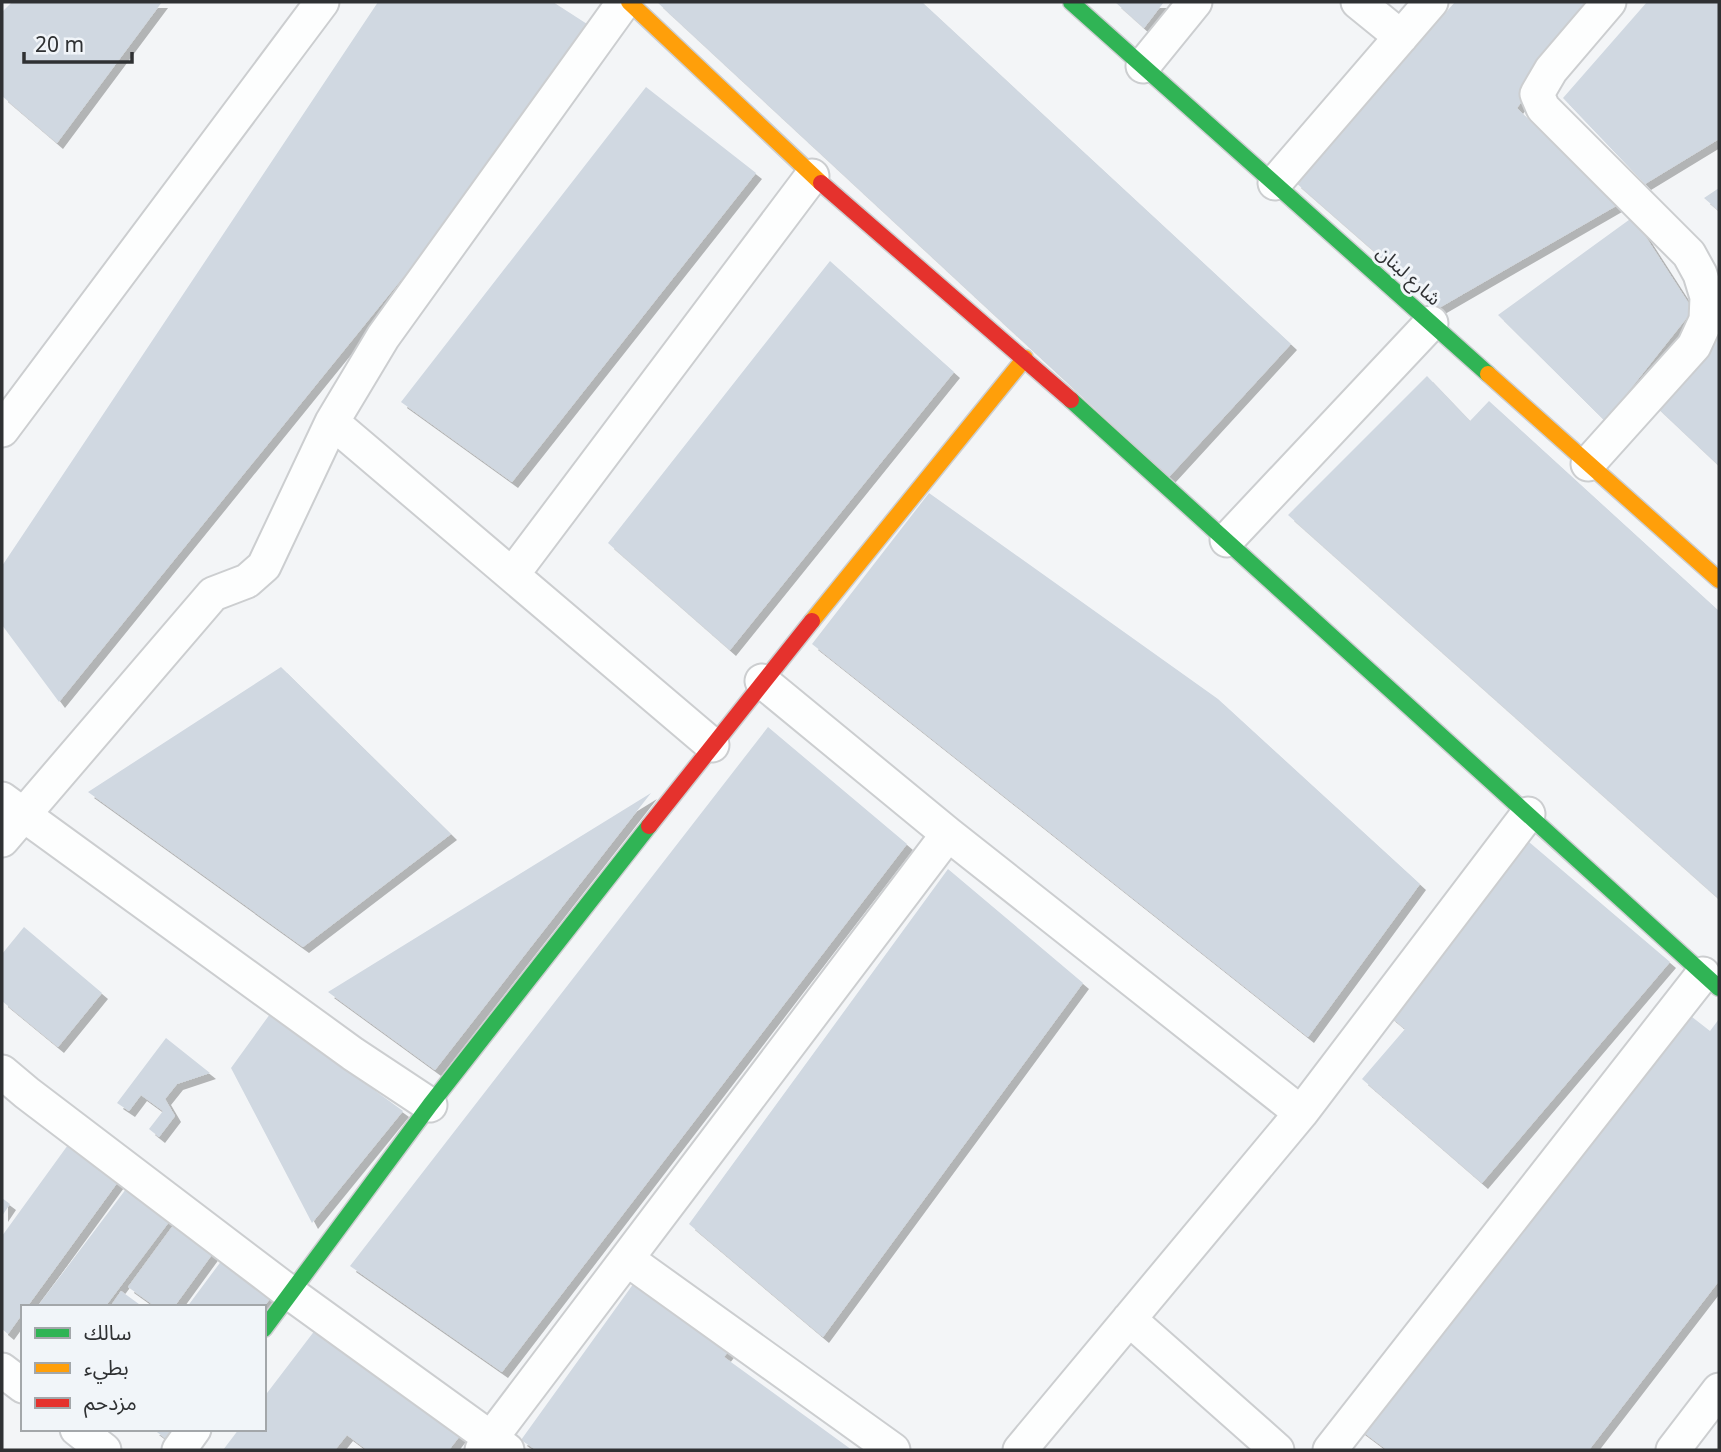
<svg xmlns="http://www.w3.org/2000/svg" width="1721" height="1452" font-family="'Noto Sans','Noto Sans Arabic',sans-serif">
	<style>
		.building { fill: #d0d8e1; filter: url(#shadow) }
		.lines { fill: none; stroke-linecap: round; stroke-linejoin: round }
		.street-casing { stroke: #ccced0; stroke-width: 37 }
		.fast-casing { stroke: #ccced0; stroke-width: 19 }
		.slow-casing { stroke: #ccced0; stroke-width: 19 }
		.jam-casing { stroke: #ccced0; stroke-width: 19 }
		.street { stroke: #fdfefe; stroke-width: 33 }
		.fast { stroke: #30b455; stroke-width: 16 }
		.slow { stroke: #ff9f0a; stroke-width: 16 }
		.jam { stroke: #e5322d; stroke-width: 16 }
		.labels { text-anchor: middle; stroke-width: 6; stroke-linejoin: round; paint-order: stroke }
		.street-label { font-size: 19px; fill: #2f3133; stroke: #f1f5f9 }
	</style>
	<defs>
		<filter id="shadow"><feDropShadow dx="6" dy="6" stdDeviation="0" flood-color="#0004"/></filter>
	</defs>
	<rect width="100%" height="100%" fill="#f3f5f7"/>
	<!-- building -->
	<path class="building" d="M12,2H162L57,143L2,96V12Z
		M378,2H553L601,33L59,702L2,625V566Z
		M657,2H922L1291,344L1169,477Z
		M1115,2H1164L1144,28Z
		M1455,2H1593L1517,108L1616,206L1439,308L1295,182Z
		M1647,2H1719V139L1645,184L1563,98Z
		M646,87L756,173L512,482L401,402Z
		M1719,188V211L1704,198Z
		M1633,217L1693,310L1605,421L1498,315Z
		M830,261L954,372L730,650L608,543Z
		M1719,323V466L1647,398Z
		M1427,376L1470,421L1489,401L1719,611V899L1288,515Z
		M929,493L1218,699L1420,884L1308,1037L812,644Z
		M281,667L451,834L303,947L88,792Z
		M768,727L907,844L502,1372L350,1266Z
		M651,793L435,1070L328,992Z
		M1529,842L1670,962L1482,1183L1362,1079L1405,1029L1385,1012Z
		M948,869L1083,983L823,1337L689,1224Z
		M24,927L102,993L58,1047L2,1001V954Z
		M1678,1006L1710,1031L1719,1019V1281L1589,1450H1387L1351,1423Z
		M270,1014L403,1111L312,1223L231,1068Z
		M166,1038L210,1073L177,1084L165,1099L175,1116L159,1137L149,1129L163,1111L141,1095L129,1111L117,1103Z
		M73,1138L123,1175L27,1307H23V1313L8,1334L2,1329V1236Z
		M129,1185L172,1218L105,1307H37Z
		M2,1198L10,1204L2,1216Z
		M180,1216L219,1245L174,1307H156L128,1287Z
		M225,1256L274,1293L264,1307H187Z
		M639,1276L733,1345L724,1357L852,1450H536L521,1440Z
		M121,1291L143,1307H110Z
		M322,1321L466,1428L449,1450H367L347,1435L335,1450H223L239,1429H264V1397Z
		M153,1429H173L166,1439Z"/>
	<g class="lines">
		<defs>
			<path id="street" d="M1358,2L1401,37
				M1143,66L1195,2
				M1275,183L1431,2
				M332,422L712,745
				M2,430L322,2
				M1588,464L1694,346L1706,320L1707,297L1700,274L1689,254L1543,108L1537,94L1551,70L1609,2
				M1227,540L1431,323
				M512,575L812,176
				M762,681L948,834L1301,1113
				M2,799L353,1054L430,1105
				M2,840L213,594L247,581L264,566L332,422L383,337L624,2
				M2,1072L27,1093L290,1293L507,1450
				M627,1259L893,1450
				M1129,1319L1277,1450
				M2,1370L23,1386
				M77,1429L104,1450
				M179,1450L194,1429
				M482,1450L948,834
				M1020,1450L1301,1113L1528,814
				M1330,1450L1703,974
				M1673,1450L1719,1390"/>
			<path id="fast" d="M1071,2L1488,374
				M1071,400L1719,988
				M264,1329L430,1105L649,826"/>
			<path id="slow" d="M629,2L821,183
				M1488,374L1719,580
				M812,621L1025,358"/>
			<path id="jam" d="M821,183L1071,400
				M649,826L812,621"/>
		</defs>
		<!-- street casing -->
		<use href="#street" class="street-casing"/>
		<!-- fast casing -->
		<use href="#fast" class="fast-casing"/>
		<!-- slow casing -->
		<use href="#slow" class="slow-casing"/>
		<!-- jam casing -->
		<use href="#jam" class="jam-casing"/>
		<!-- street -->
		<use href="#street" class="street"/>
		<!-- fast -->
		<use href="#fast" class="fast"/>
		<!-- slow -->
		<use href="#slow" class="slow"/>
		<!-- jam -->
		<use href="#jam" class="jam"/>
	</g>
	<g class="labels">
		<!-- street labels -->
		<g class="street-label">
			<text transform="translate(1409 275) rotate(42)" y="7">شارع لبنان</text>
		</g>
	</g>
	<!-- border -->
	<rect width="1721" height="1452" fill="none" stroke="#2f3133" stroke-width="7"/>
	<!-- legend -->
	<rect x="21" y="1305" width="245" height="126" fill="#f1f5f9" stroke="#a3a7aa" stroke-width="2"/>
	<rect x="35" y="1328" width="35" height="10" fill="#30b455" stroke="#a3a7aa" stroke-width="2"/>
	<text x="84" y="1340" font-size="21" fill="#2f3133">سالك</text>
	<rect x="35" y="1363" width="35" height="10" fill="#ff9f0a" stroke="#a3a7aa" stroke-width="2"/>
	<text x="84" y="1375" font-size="21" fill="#2f3133">بطيء</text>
	<rect x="35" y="1398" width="35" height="10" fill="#e5322d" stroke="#a3a7aa" stroke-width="2"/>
	<text x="84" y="1410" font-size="21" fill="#2f3133">مزدحم</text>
	<!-- scale -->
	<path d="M24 52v10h108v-10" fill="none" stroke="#2f3133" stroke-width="3.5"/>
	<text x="35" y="52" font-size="21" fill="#2f3133" stroke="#f1f5f9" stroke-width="5" paint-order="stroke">20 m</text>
</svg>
